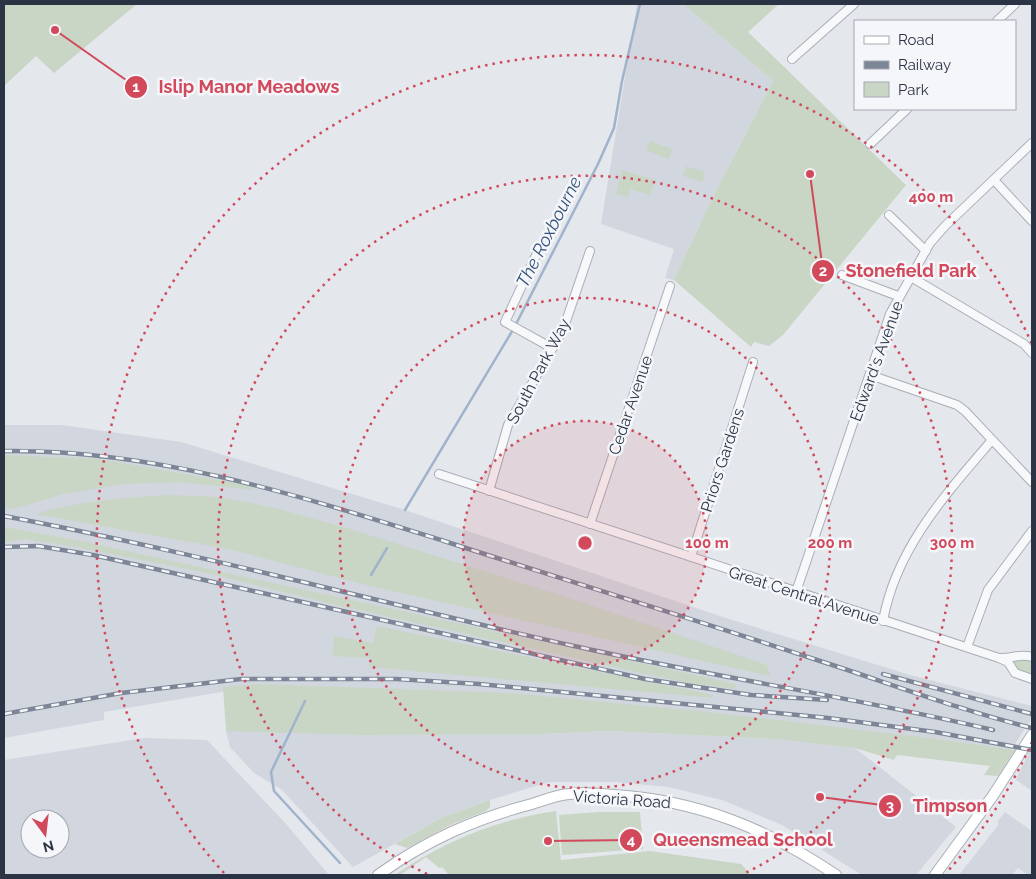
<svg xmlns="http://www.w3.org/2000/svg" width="1036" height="879" font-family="Raleway,sans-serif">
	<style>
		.built { fill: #d2d6de; fill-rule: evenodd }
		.green { fill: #c9d6c5 }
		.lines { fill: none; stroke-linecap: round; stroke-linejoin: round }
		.stream { stroke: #9fb4cc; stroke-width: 2.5 }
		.street-casing { stroke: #a9aeb7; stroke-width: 10 }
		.secondary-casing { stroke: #a9aeb7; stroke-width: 12 }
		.street { stroke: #f7f8fa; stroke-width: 8 }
		.secondary { stroke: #fff; stroke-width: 10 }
		.rail-casing { stroke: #7d8696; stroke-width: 4.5 }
		.rail { stroke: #f4f6f9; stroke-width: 2.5; stroke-dasharray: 8; stroke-linecap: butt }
		.ring { fill: none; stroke: #d1495b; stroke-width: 2.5; stroke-dasharray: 2.5 5 }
		.labels { text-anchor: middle; stroke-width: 5; stroke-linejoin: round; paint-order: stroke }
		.street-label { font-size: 16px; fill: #2b3445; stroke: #f4f6f9 }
		.water-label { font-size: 18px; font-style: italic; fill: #34527a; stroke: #f4f6f9 }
		.centre { fill: #d1495b; stroke: #f4f6f9; stroke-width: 2.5 }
		.ring-label { font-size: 15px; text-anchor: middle; font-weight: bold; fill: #d1495b; stroke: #f4f6f9; stroke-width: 5; stroke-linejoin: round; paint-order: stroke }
		.leader { fill: none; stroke: #d1495b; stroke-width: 2 }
		.callout-dot { fill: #d1495b; stroke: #f4f6f9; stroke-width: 2 }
		.mark-label { font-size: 15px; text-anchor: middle; font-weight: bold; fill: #fff }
		.callout-label { font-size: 18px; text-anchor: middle; font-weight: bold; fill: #d1495b; stroke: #f4f6f9; stroke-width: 5; stroke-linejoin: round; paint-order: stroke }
	</style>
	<rect width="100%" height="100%" fill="#e4e7ec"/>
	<!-- built -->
	<path class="built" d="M637,4H683L773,81L710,203L674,280L665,278L674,249L601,224Z
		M4,425H62L181,442L405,510L726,618L910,675L1032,706V718L1005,759L245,688L104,712V720L4,738Z
		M226,731L544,734L609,731L775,739L855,748L956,827L916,875H862L782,825L722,800L668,787L616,782H549L490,800L441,818L353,867L282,790L254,773L230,747Z
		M144,738L207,740L287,825L329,875H4V760ZM30,819H60V849H30Z
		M1032,746V791L1016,780Z
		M1005,812L1032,831V873L1028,875L1018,868L1012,875H959L999,824L997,822Z"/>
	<!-- green -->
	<path class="green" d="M4,4H137L54,73L36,56L4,86Z
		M683,4H779L748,32L906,185L783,335L769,346L754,342L751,347L674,280L710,203L773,81Z
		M650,141L672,149L669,159L646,150Z
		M686,166L705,172L702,182L683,176Z
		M622,170L655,180L650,195L630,189L628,197L616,194Z
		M4,455L100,459L252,486L253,490L181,482L125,484L64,494L13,509L4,508Z
		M168,495L220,497L275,508L350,529L563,596L767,665L770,676L366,585L228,549L35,514C78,501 123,498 168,495Z
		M4,527L81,541L736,684L735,689L688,683L641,673L336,605L211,574L76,547L24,539L4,542Z
		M377,626L713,695V698L369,667L372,658L333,656L334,636L373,643Z
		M1014,658H1032V677L1020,673L1011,662Z
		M258,684L511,693L709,712L929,738L1015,750L998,776L984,775L990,766L897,755L894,760L855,748L775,739L609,731L544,734L360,735L226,731L223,687Z
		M490,800V807L486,811L450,825L407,848L395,844L441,818Z
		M556,811L561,860L650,851L741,864L751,875H449L442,867L439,868L426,857L400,875H395C442,842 498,819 556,811Z
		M598,812H640L643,849L562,855L559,815Z"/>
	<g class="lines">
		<!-- stream -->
		<path class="stream" d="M405,510L514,328L598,164L614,128L622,81L640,4
			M371,575L387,548
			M305,701L271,772L274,791L340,863"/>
		<defs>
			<path id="street" d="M997,21L1015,4
				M792,59L854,4
				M870,144L907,109
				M994,180L1032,221
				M889,215L926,251
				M538,251L505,322L552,348
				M842,275L898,296
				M911,277L1024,344L1032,353
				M870,375L957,405L965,411L1032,482
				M439,474L999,658
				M489,491L508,425L563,330L590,251
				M590,524L670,286
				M691,557L753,362
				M796,592L890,314L930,243L945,226L1032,143
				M883,621C896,548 946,494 992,440
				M967,647L988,590L1032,531
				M1032,657C1020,653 1012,659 999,658L1008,662L1015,673L1032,679"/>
			<path id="secondary" d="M378,875C427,840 474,819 532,804C544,800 557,795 569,794C584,792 599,794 614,795C697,800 768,829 836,875
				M935,875L992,797L1032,735"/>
		</defs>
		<!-- street casing -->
		<use href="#street" class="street-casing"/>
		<!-- secondary casing -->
		<use href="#secondary" class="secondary-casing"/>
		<!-- street -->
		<use href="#street" class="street"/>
		<!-- secondary -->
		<use href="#secondary" class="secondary"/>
		<defs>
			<path id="rail" d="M4,451C156,449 300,496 444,541C568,581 693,619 817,660C889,683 959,710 1032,728
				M4,516C195,552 384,604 574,646C713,677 854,697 993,730
				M4,547L38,546L93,555L645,679L751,695L827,700
				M883,674L1032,714
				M4,714L121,693L241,679H396L479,684L828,718L935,732L1032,750"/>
		</defs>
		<!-- rail casing -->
		<use href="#rail" class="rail-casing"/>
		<!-- rail -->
		<use href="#rail" class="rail"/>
	</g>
	<!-- distance rings -->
	<circle cx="585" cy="543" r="122" fill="#d1495b" fill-opacity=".12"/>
	<g class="ring">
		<circle cx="585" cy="543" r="122"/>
		<circle cx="585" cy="543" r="245"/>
		<path d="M427 874A367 367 0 1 1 743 874"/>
		<path d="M1032 742A489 489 0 0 1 946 873M224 873A489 489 0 1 1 1032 344"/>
	</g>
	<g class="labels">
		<!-- street labels -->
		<g class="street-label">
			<text transform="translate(876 361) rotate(-70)" y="6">Edward's Avenue</text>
			<text transform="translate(538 371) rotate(-62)" y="6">South Park Way</text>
			<text transform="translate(630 405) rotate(-71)" y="6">Cedar Avenue</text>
			<text transform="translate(722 460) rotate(-72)" y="6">Priors Gardens</text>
			<text transform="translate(804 595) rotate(18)" y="6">Great Central Avenue</text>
			<text transform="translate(622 799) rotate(4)" y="6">Victoria Road</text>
		</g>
		<!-- water labels -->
		<g class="water-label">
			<text transform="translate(549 232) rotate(-63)" y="6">The Roxbourne</text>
		</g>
	</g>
	<circle cx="585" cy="543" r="8" class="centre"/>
	<g class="ring-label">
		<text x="931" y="202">400 m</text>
		<text x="707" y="548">100 m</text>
		<text x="830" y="548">200 m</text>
		<text x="952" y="548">300 m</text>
	</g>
	<!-- callouts -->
	<path class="leader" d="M55 30L136 87M810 174L823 271M820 797L890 806M548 841L631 840"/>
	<g class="callout-dot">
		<circle cx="55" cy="30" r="5"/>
		<circle cx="810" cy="174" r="5"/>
		<circle cx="820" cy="797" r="5"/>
		<circle cx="548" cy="841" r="5"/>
		<circle cx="136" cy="87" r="12"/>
		<circle cx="823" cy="271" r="12"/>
		<circle cx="890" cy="806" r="12"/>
		<circle cx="631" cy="840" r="12"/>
	</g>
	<g class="mark-label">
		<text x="136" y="92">1</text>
		<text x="823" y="276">2</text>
		<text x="890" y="811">3</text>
		<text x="631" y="845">4</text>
	</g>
	<g class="callout-label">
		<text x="249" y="93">Islip Manor Meadows</text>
		<text x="911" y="277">Stonefield Park</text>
		<text x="950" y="812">Timpson</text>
		<text x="743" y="846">Queensmead School</text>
	</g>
	<!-- border -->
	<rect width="1036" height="879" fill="none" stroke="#2b3445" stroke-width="10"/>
	<!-- legend -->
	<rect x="854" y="20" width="162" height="90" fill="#f4f6f9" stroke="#a4a8b1"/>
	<rect x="864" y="36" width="25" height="8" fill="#ffffff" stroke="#a4a8b1"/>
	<text x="898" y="45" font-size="15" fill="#2b3445">Road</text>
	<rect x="864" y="61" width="25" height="8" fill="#7d8696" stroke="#a4a8b1"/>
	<text x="898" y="70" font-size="15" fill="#2b3445">Railway</text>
	<rect x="864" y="82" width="25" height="15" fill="#c9d6c5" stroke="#a4a8b1"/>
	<text x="898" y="95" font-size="15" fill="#2b3445">Park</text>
	<!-- north arrow -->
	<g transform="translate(45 834) rotate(165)"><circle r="24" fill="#f4f6f9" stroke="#a4a8b1"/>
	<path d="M0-4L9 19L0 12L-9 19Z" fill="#d1495b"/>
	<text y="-8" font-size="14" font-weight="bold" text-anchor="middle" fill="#2b3445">N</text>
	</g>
</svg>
